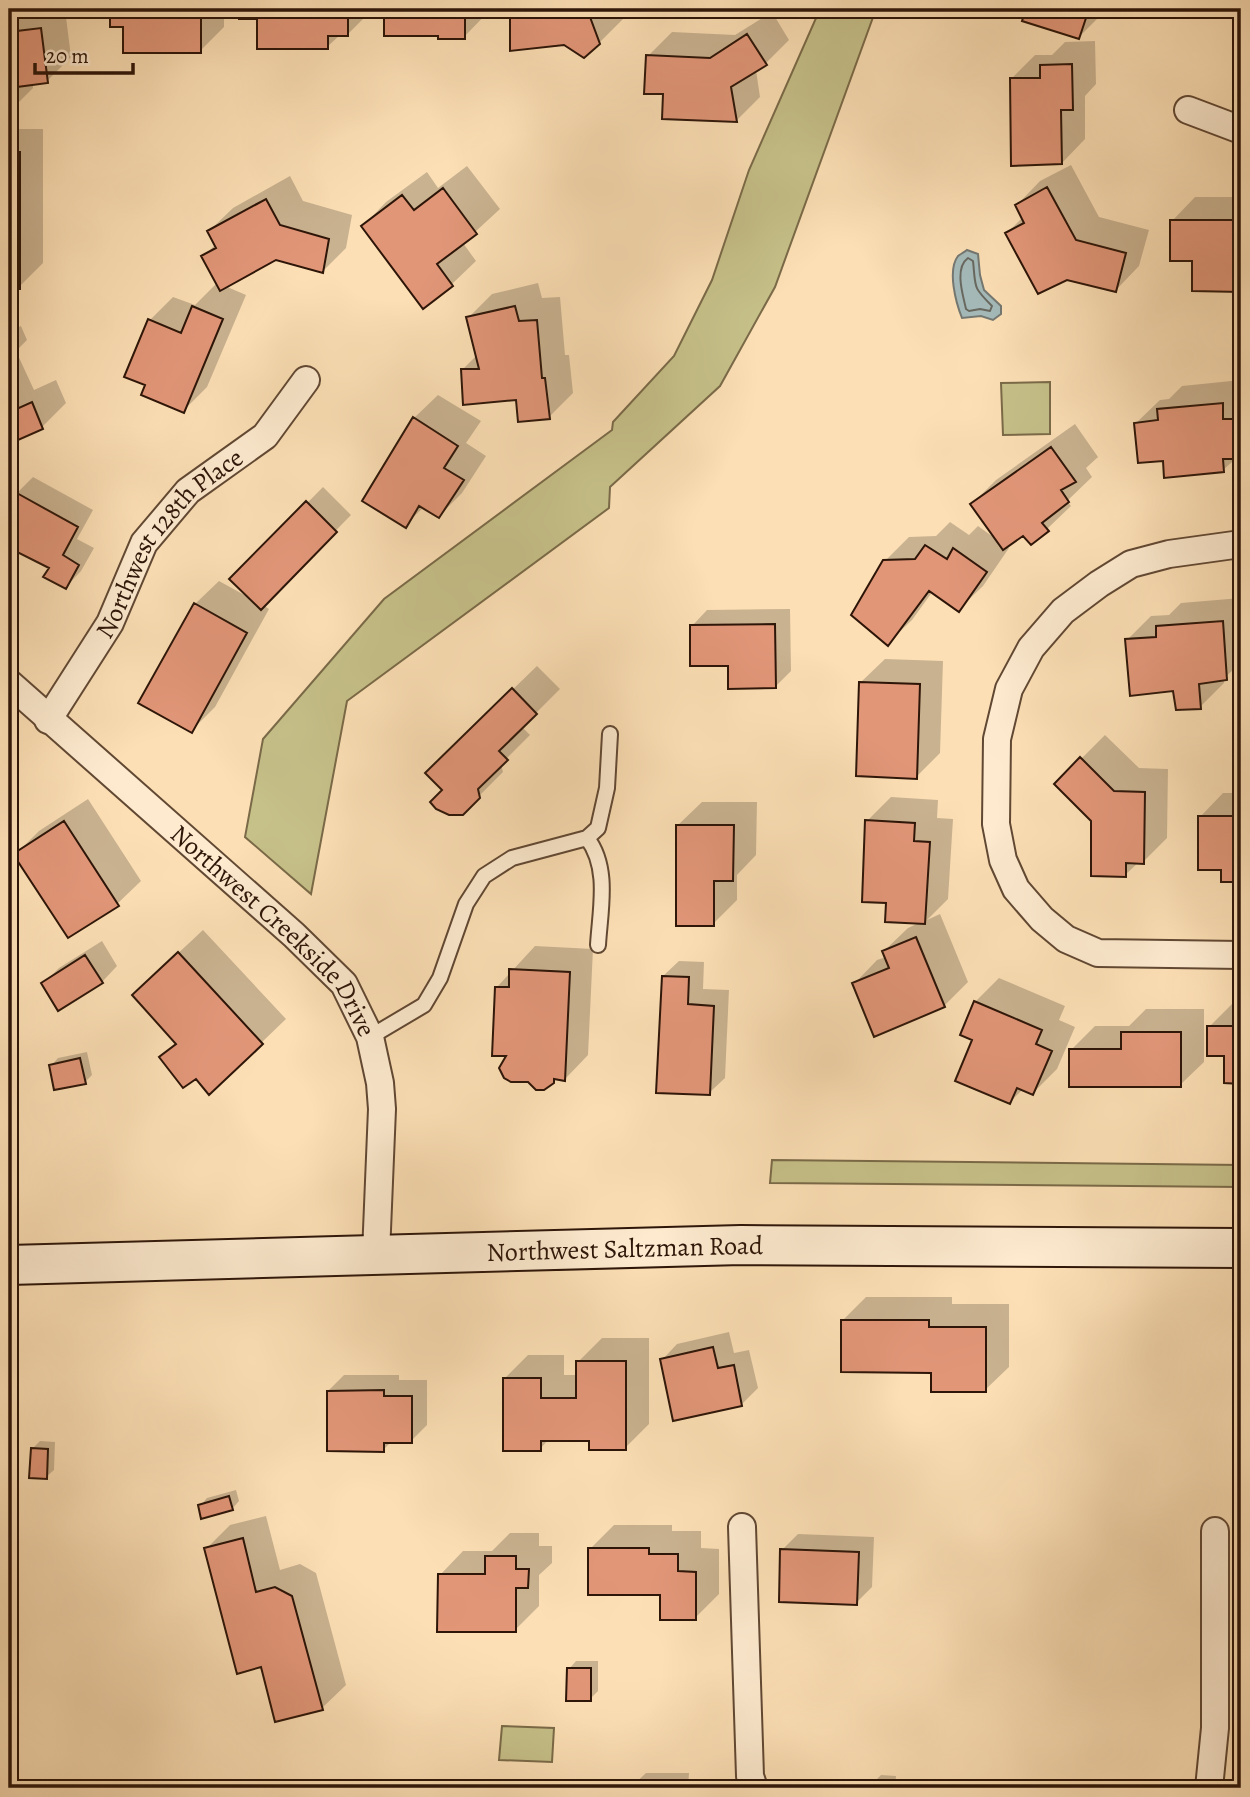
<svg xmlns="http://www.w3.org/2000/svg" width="1250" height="1797" font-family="Alegreya,serif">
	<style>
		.green { fill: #c6c089; stroke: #7a6a48; stroke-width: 2 }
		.water { fill: #a4bab9; stroke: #747872; stroke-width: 2 }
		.shadow { fill: #0003 }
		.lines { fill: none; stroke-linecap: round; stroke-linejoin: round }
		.shore { stroke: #686860; stroke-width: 2 }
		.building { fill: #e19678; stroke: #2d1508; stroke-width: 2 }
		.lane-casing { stroke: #614833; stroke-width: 18 }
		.street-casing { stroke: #614833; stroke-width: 30 }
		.secondary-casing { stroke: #2d1508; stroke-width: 42 }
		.lane { stroke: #fdeacf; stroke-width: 14 }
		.street { stroke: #fdeacf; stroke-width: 26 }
		.secondary { stroke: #fdeacf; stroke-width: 38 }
		.labels { text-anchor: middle; stroke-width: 7; stroke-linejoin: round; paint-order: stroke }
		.street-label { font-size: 26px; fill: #2d1508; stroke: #fdeacf }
	</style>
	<rect width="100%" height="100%" fill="#fcdfb5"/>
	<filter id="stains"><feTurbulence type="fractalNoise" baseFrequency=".00286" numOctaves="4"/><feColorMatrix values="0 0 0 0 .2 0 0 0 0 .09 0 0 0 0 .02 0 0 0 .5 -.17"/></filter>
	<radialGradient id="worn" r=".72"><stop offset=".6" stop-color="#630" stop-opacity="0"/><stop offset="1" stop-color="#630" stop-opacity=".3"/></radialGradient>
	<!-- green -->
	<path class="green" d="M820,9H876L775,287L720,386L610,487L609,508L347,701L311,894L245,837L263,739L384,599L612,430L613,422L674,356L712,280L749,170Z
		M1050,382V434L1003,435L1001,383Z
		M772,1160L1241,1165V1187L770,1183Z
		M502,1726L554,1728L552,1762L499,1760Z
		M502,1784V1788H434L433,1785Z"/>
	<!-- water -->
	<path class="water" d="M967,250L978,254L980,275L984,290L1001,306V314L993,320L981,316L962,318C956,303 947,270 958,256C959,255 966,251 967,250Z"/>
	<!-- shadow -->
	<path class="shadow" d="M34,9H65L71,57L47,81L33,83V88L9,112V14L11,11Z
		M112,9H224V27L200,51L125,25H112Z
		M240,9H372V10L348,34H341L327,47L259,18H240Z
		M386,9H491L464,37L440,34H386Z
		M512,9H619L623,19L599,43H565L512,49Z
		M1028,9H1104L1103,13L1079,37L1024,20Z
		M772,12L789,40L765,64L756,70L760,97L736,121L665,93L648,56L672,32L735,35Z
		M1095,41L1096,84L1085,96V139L1062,163L1011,79L1035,55H1052L1065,42Z
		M9,129H43V263L19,287H9Z
		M1071,165L1099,217L1149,230L1139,266L1116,290L1007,233L1023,217L1017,205L1040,181Z
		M467,166L500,209L463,243L476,261L452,284L423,306L363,226L386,202L427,172L438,188Z
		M290,176L303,201L352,215L346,248L323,271L276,258L225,286L246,295L207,387L183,411L147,384L150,320L173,297L195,305L217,283L203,257L216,244L209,231L233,208Z
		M1195,197H1241V290H1194V259L1172,221Z
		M538,283L542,298L560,297L565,355H569L573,393L549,417L463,369L477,355L468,318L492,294Z
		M21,326L27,340L16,351L34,390L56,380L66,403L42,427L9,442V331Z
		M1241,380V454L1223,470L1165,459L1136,423L1160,400L1169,399L1182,386Z
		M438,395L481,421L466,443L486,456L462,493L439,516L424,507L405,525L414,418Z
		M1075,424L1098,457L1086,468L1092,477L1067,501L1071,506L1047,529L1023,533L1006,546L1009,548L983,586L959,609L933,591L912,620L888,643L885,561L909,537L936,536L950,522L969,535L978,526L996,539L972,504L996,480Z
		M33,477L93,510L77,539L94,548L81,571L66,587L51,567L9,545V508L17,493Z
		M323,487L351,515L263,605L269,609L215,707L191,731L195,604L219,581L248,597L232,579Z
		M1241,598V663L1224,678V683L1200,707L1175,689L1127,640L1151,616L1169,615L1181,603Z
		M790,609L791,671L775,687L729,664L692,626L707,610Z
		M885,659L943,661L940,753L916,777L861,682Z
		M537,666L560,689L522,727L530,735L501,764L503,772L462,813L444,790L451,749Z
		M1105,735L1139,768L1168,769L1167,838L1143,862H1139L1125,875L1093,821L1056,784Z
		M1223,793H1241V880H1223V869L1200,817Z
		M891,797L938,800L937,818L953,819L948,899L927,920L940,914L968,982L944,1006L854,984L877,960L886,957L884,951L908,928L921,922L888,902L867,821Z
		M88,799L141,881L117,904L15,855L39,831Z
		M702,802H757L756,855L737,875V900L713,924L678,825Z
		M203,930L286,1019L209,1093L196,1077L161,1057L177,1042L158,972Z
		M102,941L117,966L102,982L43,984L59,968Z
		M535,946L593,949L588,1055L565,1079L556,1077L553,1081L510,1055L497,987Z
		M679,961L704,962L703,989L729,990L725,1078L709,1093L663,976Z
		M999,978L1065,1006L1059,1020L1075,1027L1057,1069L1033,1093L1023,1089L1010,1102L975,1039V1002Z
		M1233,1003H1241V1082H1226V1055L1209,1027Z
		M1146,1009H1204V1062L1180,1085L1071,1050L1095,1026H1129Z
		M87,1052L92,1075L85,1082L51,1066L58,1058Z
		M866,1297H952V1304H1009V1367L985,1390L932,1371L842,1321Z
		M729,1332L734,1353L749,1350L758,1388L742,1404L662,1360L677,1344Z
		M602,1338H649V1424L625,1448L591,1439H549L540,1449L504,1379L528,1355H564V1375H578V1362Z
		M9,1362H13V1424L9,1428Z
		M344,1375H399V1380H427V1425L411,1441H392L383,1450L328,1391Z
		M40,1441L55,1442L54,1470L46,1477L32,1449Z
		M236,1490L239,1501L232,1509L200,1506L207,1498Z
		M266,1516L280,1570L300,1564L316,1573L346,1685L322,1708L262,1665L206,1549L230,1525Z
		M614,1525H672V1531H701V1548L719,1549V1594L695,1618L661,1593L590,1549Z
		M510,1533H539V1546H552V1563L539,1575V1606L515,1630L440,1575L463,1551H492Z
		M798,1534L874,1537L872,1587L856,1603L782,1550Z
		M576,1661H598V1691L590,1699L569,1669Z
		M646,1773H689L688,1788H630Z
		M881,1775L896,1776L895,1788H873L874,1782Z
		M975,1779L990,1780V1788H967Z"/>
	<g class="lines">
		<!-- shore -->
		<path class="shore" d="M968,258L973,261C976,288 972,286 992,306L990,311L980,309L969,311L966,309C963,295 954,268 968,258Z"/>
	</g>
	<!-- building -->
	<path class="building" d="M110,9H216V18H201V53H123V27H110Z
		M239,9H348V36H328V49H257V19H239Z
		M384,9H485V18H465V39H438V36H384Z
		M510,9H587L600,44L584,58L564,45L510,51Z
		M1026,9H1081L1079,14L1086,18L1079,39L1022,21Z
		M41,28L48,83L9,88V32Z
		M747,34L767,65L731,87L737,122L662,119L663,94H644L646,55L710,58Z
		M1072,64L1073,110H1061L1062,164L1011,166L1010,78H1040V65Z
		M9,152H20V289H9Z
		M1047,187L1076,240L1126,253L1116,292L1067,280L1038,294L1005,233L1024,223L1015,205Z
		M443,188L477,234L437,264L453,286L423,309L361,226L402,195L414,210Z
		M266,199L280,225L329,239L323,273L276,260L220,291L201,256L216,248L207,231Z
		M1170,220H1241V292L1192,291V261H1170Z
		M192,306L223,319L184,413L141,395L145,385L124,377L148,319L181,333Z
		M515,306L519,321L537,320L542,378H545L550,419L518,422L516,400L463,405L461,369H479L466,317Z
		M32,402L43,429L9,444V410L10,412Z
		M1223,403V419H1238L1239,459H1223L1224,472L1164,478L1163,461L1138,463L1134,423L1158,420L1157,409Z
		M413,417L458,446L444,468L464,480L439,518L419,506L406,528L362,501Z
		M1051,447L1076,482L1061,490L1069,502L1042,523L1049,531L1031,545L1023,536L1003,550L970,504Z
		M15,492L78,527L63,555L79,565L66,589L43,577L49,568L9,548V504Z
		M306,501L337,532L261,610L229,579Z
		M925,545L947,559L953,548L987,572L959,612L929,591L888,646L851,615L883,560L915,559Z
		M194,603L247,633L192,733L138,703Z
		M1223,621L1227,680L1199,684L1201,709L1176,710L1173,691L1130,696L1125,639L1156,637V626Z
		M775,624L776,688L728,689V666H690V625Z
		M859,682L920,684L917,779L856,776Z
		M512,688L537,714L499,751L508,760L478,789L480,798L463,815H449L436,809L430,802L442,790L425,773Z
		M1080,757L1114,791L1145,792L1144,864L1126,863V877L1091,876V821L1054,784Z
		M1198,816H1241V882H1221V870H1198Z
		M865,820L915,823L914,841L930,842L925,924L885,922L886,903L862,902Z
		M64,821L119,906L68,938L13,854Z
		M676,825H734L733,881H714V926H676Z
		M916,937L945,1007L874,1037L852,983L889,968L882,951Z
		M178,952L263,1044L209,1095L196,1079L183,1088L159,1057L176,1044L132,995Z
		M85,955L103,983L58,1011L41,983Z
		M509,969L570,972L565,1081L554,1079V1083L544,1090H536L528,1082H511L504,1078L499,1068L506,1056H492L495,987H509Z
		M662,976L689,977L688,1004L714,1006L710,1095L656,1093Z
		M974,1001L1042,1030L1036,1044L1052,1051L1033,1095L1017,1088L1010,1104L955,1081L972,1040L960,1035Z
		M1207,1026H1241V1084L1224,1083V1056H1207Z
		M1121,1032H1181V1087H1069V1049H1121Z
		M80,1058L86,1084L54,1090L49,1065Z
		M841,1320H929V1327H986V1392H931V1373L841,1372Z
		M713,1347L718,1368L734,1365L742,1406L673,1421L660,1359Z
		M576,1361H626V1450H589V1441H541V1451H503V1378H541V1398H576Z
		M384,1390V1396H412V1443H384V1452L327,1451V1391Z
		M31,1448L48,1449L47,1479L29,1478Z
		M229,1496L233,1510L201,1519L198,1505Z
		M243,1538L256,1592L275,1587L292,1596L323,1710L275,1722L261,1667L237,1674L204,1548Z
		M588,1548H649V1554H678V1571L696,1572V1620H660V1595H588Z
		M780,1549L859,1552L857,1605L779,1602Z
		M485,1556H516V1569H529L528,1588H516V1632H437L438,1574H485Z
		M567,1668H591V1701H566Z
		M872,1782L890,1783L889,1788H871Z"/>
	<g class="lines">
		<defs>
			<path id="lane" d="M587,838C610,868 600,910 598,945
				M370,1037L424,1005L440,978L466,904L484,876L512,858L587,838L598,828L607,788L610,734"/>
			<g id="street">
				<path d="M1188,110L1241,130"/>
				<path d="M1241,544L1169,554L1131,564L1099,584L1063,611L1031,648L1009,689L997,739L996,824L1003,860L1016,889L1042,919L1066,939L1098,953L1241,955"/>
				<path id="s1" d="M9,683L294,935L344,984L370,1037L380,1083L382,1109L376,1254"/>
				<path id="s2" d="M48,720L110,623L144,543L188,491L265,436L306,380"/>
				<path d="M742,1527L750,1776L754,1788"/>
				<path d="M1209,1788L1215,1728V1531"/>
			</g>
			<g id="secondary">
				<path id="s3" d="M9,1265L741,1245L1241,1248"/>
			</g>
		</defs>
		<!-- lane casing -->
		<use href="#lane" class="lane-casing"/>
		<!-- street casing -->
		<use href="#street" class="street-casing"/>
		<!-- secondary casing -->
		<use href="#secondary" class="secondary-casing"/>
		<!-- lane -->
		<use href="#lane" class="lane"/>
		<!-- street -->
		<use href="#street" class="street"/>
		<!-- secondary -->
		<use href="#secondary" class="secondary"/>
	</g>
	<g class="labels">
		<!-- street labels -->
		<g class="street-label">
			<text dy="9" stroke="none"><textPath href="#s2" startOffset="217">Northwest 128th Place</textPath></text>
			<text dy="9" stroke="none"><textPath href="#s1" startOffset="364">Northwest Creekside Drive</textPath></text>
			<text dy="9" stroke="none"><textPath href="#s3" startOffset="616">Northwest Saltzman Road</textPath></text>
		</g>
	</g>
	<!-- margin -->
	<rect width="1250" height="1797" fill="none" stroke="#fcdfb5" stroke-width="35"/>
	<rect x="10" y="10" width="1229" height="1776" fill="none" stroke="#2d1508" stroke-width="3.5"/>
	<rect x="18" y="18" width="1215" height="1762" fill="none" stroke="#2d1508" stroke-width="2"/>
	<!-- scale -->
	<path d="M35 63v10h98v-10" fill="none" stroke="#2d1508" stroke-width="3.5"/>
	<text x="46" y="63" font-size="21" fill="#2d1508" stroke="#fdeacf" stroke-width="5" paint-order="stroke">20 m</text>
	<rect width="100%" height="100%" filter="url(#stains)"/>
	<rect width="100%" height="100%" fill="url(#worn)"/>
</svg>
